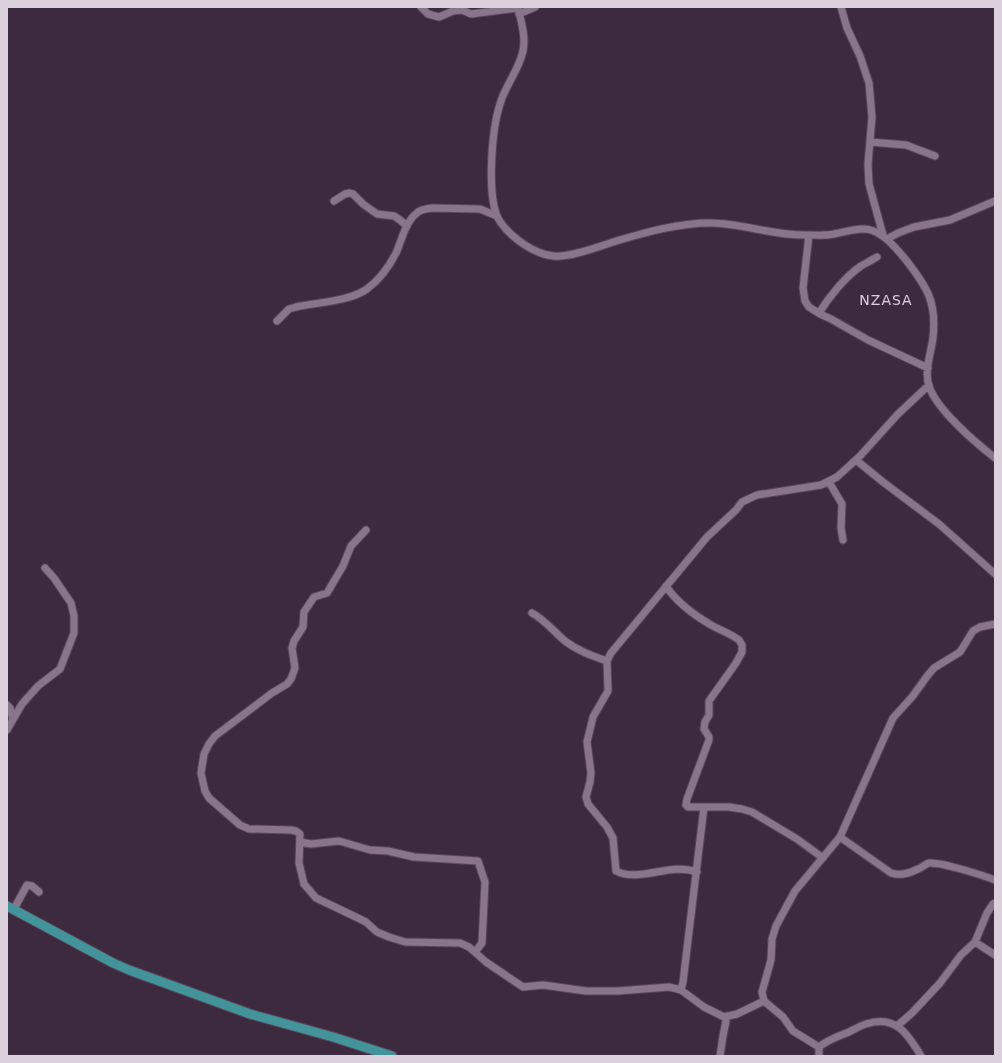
<svg xmlns="http://www.w3.org/2000/svg" width="1002" height="1063" font-family="'DejaVu Sans',sans-serif">
	<style>
		.lines { fill: none; stroke-linecap: round; stroke-linejoin: round }
		.minor-casing { stroke: #584759; stroke-width: 9 }
		.major-casing { stroke: #584759; stroke-width: 11 }
		.minor { stroke: #8a748c; stroke-width: 7 }
		.major { stroke: #43949a; stroke-width: 9 }
		.labels { text-anchor: middle; stroke-width: 3; stroke-linejoin: round; paint-order: stroke }
		.quarter-label { font-size: 14px; letter-spacing: 1px; fill: #e2c9e3; stroke: #3d2a3f }
	</style>
	<rect width="100%" height="100%" fill="#3d2a3f"/>
	<g class="lines">
		<defs>
			<path id="minor" d="M421,7L428,14L439,17L453,11L462,10L471,14L518,8
				M518,7C521,22 526,36 523,51C519,70 505,86 500,104C492,129 485,202 501,223C512,238 534,254 553,256C568,258 598,247 613,242C644,233 677,223 710,223C742,223 774,236 807,235C816,235 826,236 834,234C851,231 866,224 881,235C891,241 899,252 906,260C927,287 937,302 933,338C931,353 924,371 929,386C936,409 976,443 995,458
				M841,7L847,28L860,56L869,83L872,117L868,164L869,184L883,235
				M519,14L535,7
				M870,142L906,145L935,156
				M334,201L345,194L349,193L353,194L363,204L377,214L394,216L400,220L407,226
				M809,235L803,288L805,301L809,307L820,314L831,319L868,340L928,368
				M887,239L898,233L914,227L950,220L995,201
				M819,313C829,297 845,277 861,266C866,263 872,260 877,257
				M277,321L289,309L296,307C318,302 348,302 367,289C379,280 389,267 396,253C402,240 405,222 417,213C421,209 427,209 432,208L480,209L497,216
				M856,460L883,482L939,524L995,574
				M829,482L842,504L841,528L843,540
				M366,530L351,546L343,566L327,593L314,597L304,612L303,627L294,641L292,648L295,668L291,679L287,684L272,693L215,736L209,744L204,754L201,773L205,791L209,798L240,825L249,829L291,830L296,831L300,834L299,863L304,884L316,898L358,918L366,922L377,932L389,937L405,942L460,943L469,947L486,962L523,987L543,985L586,991H618L669,987L681,990L704,1007L724,1017L737,1014L764,1001
				M666,586C677,603 694,615 711,625C720,630 731,634 739,640L742,645V652L736,663L709,701V715L705,722L704,729L709,737V740L687,799L686,805L688,807H729L742,809L752,812L797,839L823,858
				M532,613C545,620 554,632 565,641C578,651 593,656 607,661
				M7,705L10,708L13,719
				M7,730L22,704L38,686L60,669L74,633V616L71,603L54,578L45,568
				M840,837L891,873C899,876 910,873 918,869C922,868 925,864 929,863C941,862 982,875 995,880
				M300,842L311,844L339,841L370,850L388,851L414,857L478,861L485,882L482,943L475,952
				M697,872C671,862 639,883 616,871L613,838L607,827L588,804L586,797L590,782L591,773L587,742L593,717L608,691L607,661L611,653L707,537L736,510L742,502L757,495L821,485L837,477L860,456L898,414L929,385
				M14,909L27,885L32,886L39,892
				M975,942L995,955
				M681,990L683,982L704,807
				M897,1026L912,1013L940,983L961,955L975,942L987,913L993,904L995,903
				M819,1047L793,1031L783,1017L764,1001L762,992L771,960L772,939L776,926L795,891L840,837L893,718L912,697L928,675L934,668L960,652L973,631L980,627L995,624
				M720,1056L723,1036L727,1016
				M819,1056V1047C827,1040 839,1036 849,1032C855,1029 860,1026 866,1024C895,1014 908,1034 921,1056"/>
			<path id="major" d="M7,906L113,963L129,970L250,1014L333,1037L392,1056"/>
		</defs>
		<!-- minor casing -->
		<use href="#minor" class="minor-casing"/>
		<!-- major casing -->
		<use href="#major" class="major-casing"/>
		<!-- minor -->
		<use href="#minor" class="minor"/>
		<!-- major -->
		<use href="#major" class="major"/>
	</g>
	<g class="labels">
		<!-- quarter labels -->
		<g class="quarter-label">
			<text x="886" y="305">NZASA</text>
		</g>
	</g>
	<!-- border -->
	<rect width="1002" height="1063" fill="none" stroke="#dcd0dd" stroke-width="16"/>
</svg>
